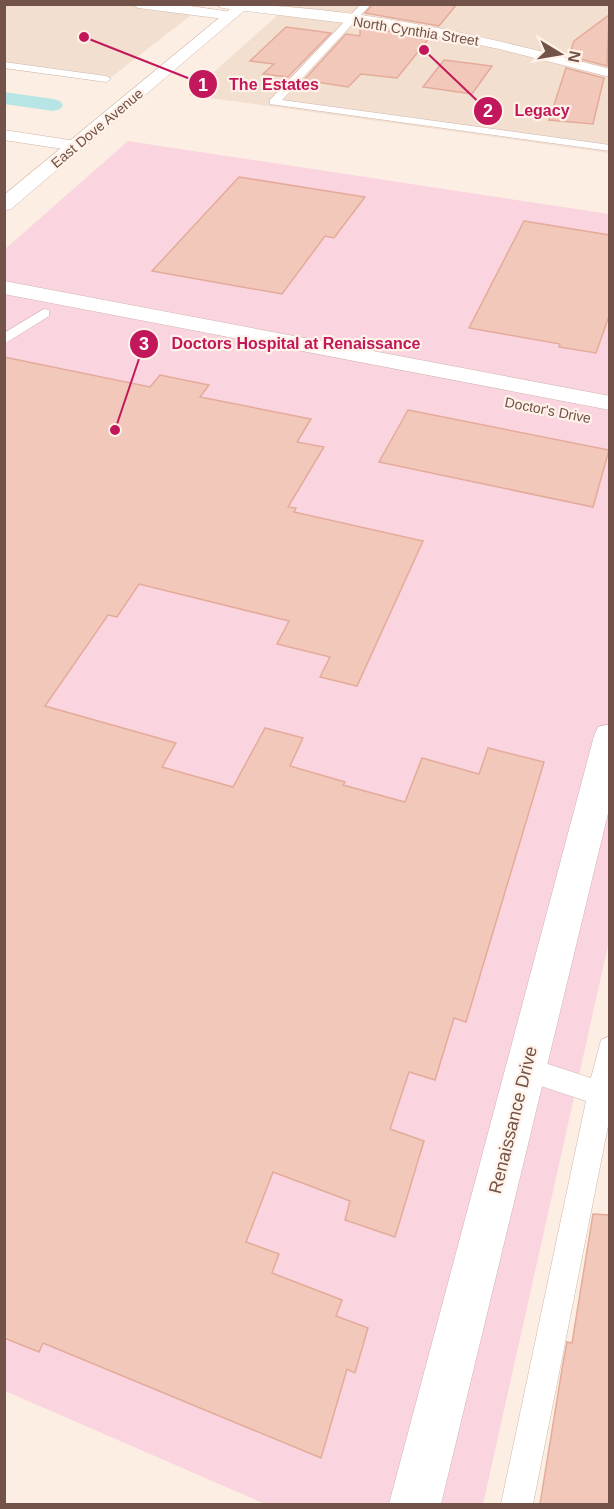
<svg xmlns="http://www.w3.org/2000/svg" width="614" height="1509" font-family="Helvetica,sans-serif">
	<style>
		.residential { fill: #f3dfd0 }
		.medical { fill: #fad5df }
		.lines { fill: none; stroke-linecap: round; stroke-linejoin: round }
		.canal { fill: #b7e5e5; fill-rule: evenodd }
		.building { fill: #f1c8ba; stroke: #e4ab9a; stroke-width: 1.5 }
		.service-casing { stroke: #cfb6ac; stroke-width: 1 }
		.minor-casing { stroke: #cfb6ac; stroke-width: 1 }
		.secondary-casing { stroke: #d2b5a9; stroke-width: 1 }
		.service { fill: #fff; fill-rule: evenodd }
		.minor { fill: #fff; fill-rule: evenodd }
		.secondary { fill: #fff; fill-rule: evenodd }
		.labels { text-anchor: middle; stroke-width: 4.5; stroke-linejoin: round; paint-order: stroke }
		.far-street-label { font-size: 14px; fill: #735249; stroke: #fff2e8 }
		.near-street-label { font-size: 18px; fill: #735249; stroke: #fff2e8 }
		.leader { fill: none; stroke: #c2185b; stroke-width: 2 }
		.callout-dot { fill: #c2185b; stroke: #fff2e8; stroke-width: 2 }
		.mark-label { font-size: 18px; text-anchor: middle; font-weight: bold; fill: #fff }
		.callout-label { font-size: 16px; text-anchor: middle; font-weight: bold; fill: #c2185b; stroke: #fff2e8; stroke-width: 4.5; stroke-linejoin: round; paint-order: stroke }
	</style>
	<rect width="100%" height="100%" fill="#fceee2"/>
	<!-- residential -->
	<path class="residential" d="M5,5H204L105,82L5,69Z
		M289,5H609V153L188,95Z"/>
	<!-- medical -->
	<path class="medical" d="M128,141L609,214V941L483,1504H265L5,1391L4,250Z"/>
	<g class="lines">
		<!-- canal -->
		<path class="canal" d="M4,92L53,99L60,101L63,105L60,109L53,111L4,104Z"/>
	</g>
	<!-- building -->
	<path class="building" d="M373,4H457L439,26L365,13Z
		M609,15L607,66L569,56L574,41Z
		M286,27L331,33L288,77L263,74L274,64L250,61Z
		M360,27L430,37L397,78L361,74L348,87L304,80L346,34L360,36Z
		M444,60L492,66L472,94L423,87Z
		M566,68L604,78L593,124L549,120Z
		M239,177L365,197L334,238L325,236L282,294L152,271Z
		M524,221L609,235V316L596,353L559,347L560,344L469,328Z
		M4,357L150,387L160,375L209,385L200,397L311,419L297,442L324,447L288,507L296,508L294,512L423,541L357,686L320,677L330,657L277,644L289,621L139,584L117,617L108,615L45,706L176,743L162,767L233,787L265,728L303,738L290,766L345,782L343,785L405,802L422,758L479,774L488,748L544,762L466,1022L454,1018L435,1080L409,1072L390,1129L424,1141L395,1237L345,1220L350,1201L273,1172L246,1242L279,1254L272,1273L342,1300L336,1316L368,1328L355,1373L347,1369L321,1458L43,1343L39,1352L4,1338Z
		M408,410L609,450L593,507L379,462Z
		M593,1214L609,1215V1504H540L562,1369L567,1342L572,1343Z"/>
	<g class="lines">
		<defs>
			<path id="service" d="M361,4H371L282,100L610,145V151L270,104V100Z
				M4,62L106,76L111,79L106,82L4,68Z
				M44,309L49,310V316L4,344V333Z
				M610,1036V1116L533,1504H501L586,1101L517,1078L513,1069L517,1060L526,1057L591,1078L601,1040Z"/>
			<path id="minor" d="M131,4H176L232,12L239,16L232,20L138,8Z
				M215,4C349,4 481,35 610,69V77L499,49L411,31L222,8Z
				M4,130L76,141L85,146L76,151L4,140Z
				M4,281L610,396V410L4,294Z
				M610,724V805L441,1504H389L594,736L598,727Z"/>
			<path id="secondary" d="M236,4H252L11,209L4,211V195Z"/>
		</defs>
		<!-- service casing -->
		<use href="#service" class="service-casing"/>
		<!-- minor casing -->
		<use href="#minor" class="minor-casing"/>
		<!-- secondary casing -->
		<use href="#secondary" class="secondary-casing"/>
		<!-- service -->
		<use href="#service" class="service"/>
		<!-- minor -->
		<use href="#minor" class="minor"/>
		<!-- secondary -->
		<use href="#secondary" class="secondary"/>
	</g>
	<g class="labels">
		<!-- far-street labels -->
		<g class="far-street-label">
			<text transform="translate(416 31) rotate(9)" y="5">North Cynthia Street</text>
			<text transform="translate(97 128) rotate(-40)" y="5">East Dove Avenue</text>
			<text transform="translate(548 410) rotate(11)" y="5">Doctor's Drive</text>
		</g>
		<!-- near-street labels -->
		<g class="near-street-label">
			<text transform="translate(513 1120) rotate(-76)" y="6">Renaissance Drive</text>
		</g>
	</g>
	<!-- callouts -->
	<path class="leader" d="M84 37L203 84M424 50L488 111M115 430L144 344"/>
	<g class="callout-dot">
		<circle cx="84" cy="37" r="6"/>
		<circle cx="424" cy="50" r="6"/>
		<circle cx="115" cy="430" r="6"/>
		<circle cx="203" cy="84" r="15"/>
		<circle cx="488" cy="111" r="15"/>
		<circle cx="144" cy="344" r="15"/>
	</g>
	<g class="mark-label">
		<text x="203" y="91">1</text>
		<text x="488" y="117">2</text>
		<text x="144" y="350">3</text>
	</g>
	<g class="callout-label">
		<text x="274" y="90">The Estates</text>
		<text x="542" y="116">Legacy</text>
		<text x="296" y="349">Doctors Hospital at Renaissance</text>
	</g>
	<!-- border -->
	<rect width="614" height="1509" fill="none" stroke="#735249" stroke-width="12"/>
	<!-- north arrow -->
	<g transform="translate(560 54) rotate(101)" stroke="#fff2e8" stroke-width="4.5" paint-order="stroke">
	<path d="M0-4.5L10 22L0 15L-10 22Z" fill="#735249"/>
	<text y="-9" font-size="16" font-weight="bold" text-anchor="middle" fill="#735249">N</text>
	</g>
</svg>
